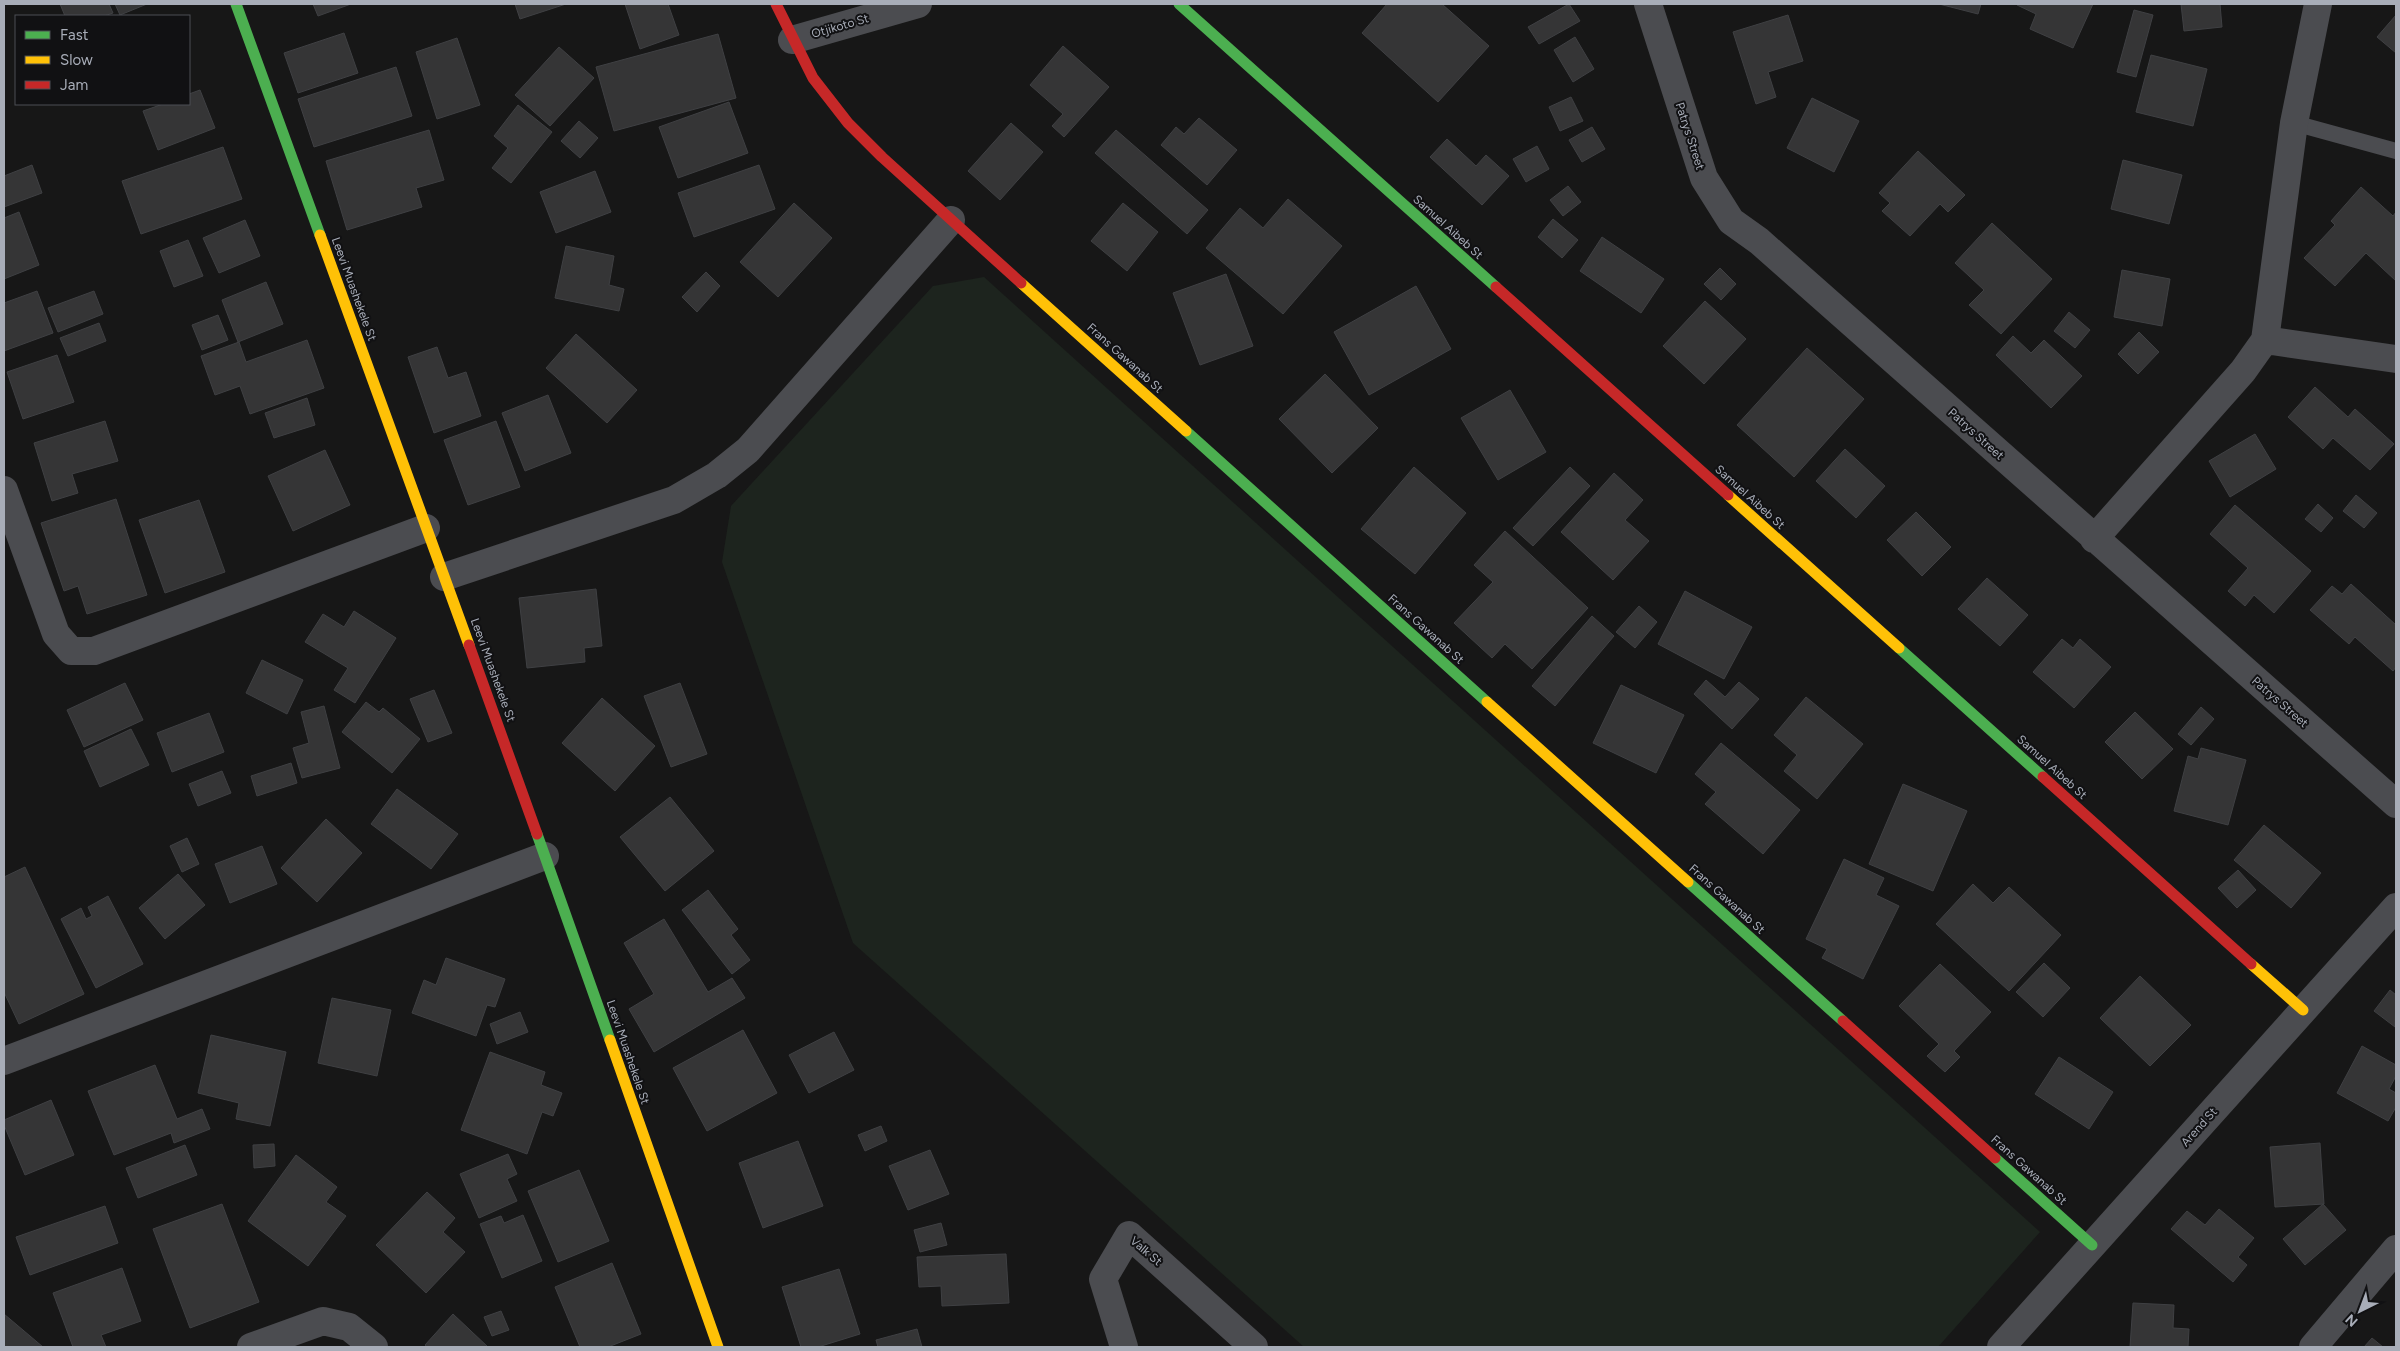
<svg xmlns="http://www.w3.org/2000/svg" width="2400" height="1351" font-family="Figtree,sans-serif">
	<style>
		.green { fill: #1d241e }
		.building { fill: #353536; stroke: #3f4043 }
		.lines { fill: none; stroke-linecap: round; stroke-linejoin: round }
		.lane { stroke: #4b4c50; stroke-width: 16 }
		.street { stroke: #4b4c50; stroke-width: 28 }
		.fast { stroke: #4caf50; stroke-width: 11 }
		.slow { stroke: #ffc107; stroke-width: 11 }
		.jam { stroke: #c62828; stroke-width: 11 }
		.labels { text-anchor: middle; stroke-width: 4; stroke-linejoin: round; paint-order: stroke }
		.street-label { font-size: 12px; fill: #a8adb8; stroke: #111113 }
	</style>
	<rect width="100%" height="100%" fill="#171717"/>
	<!-- green -->
	<path class="green" d="M984,277L2040,1232L1938,1347H1304L853,943L722,562L731,506L933,286Z"/>
	<!-- building -->
	<path class="building" d="M60,4H109L113,13L104,16H65Z
		M115,4H147L120,15Z
		M313,4H351L318,16Z
		M515,4H566L520,19Z
		M625,4H668L679,35L640,49Z
		M1387,4H1442L1489,46L1438,102L1362,33Z
		M1569,4L1580,21L1539,44L1528,27Z
		M1939,4H1981L1978,14Z
		M2018,4H2093L2073,48L2030,29L2036,14L2017,5Z
		M2181,4H2220L2222,27L2184,31Z
		M2134,10L2153,15L2136,77L2117,72Z
		M1788,15L1803,61L1768,72L1776,97L1756,104L1733,32Z
		M2396,15V53L2377,37Z
		M344,33L358,73L298,93L284,53Z
		M718,34L736,98L614,131L596,67Z
		M1575,37L1594,69L1573,82L1554,50Z
		M457,38L480,105L437,119L416,52Z
		M1063,46L1109,87L1064,137L1052,126L1063,114L1030,85Z
		M559,47L594,78L550,126L515,95Z
		M2151,55L2207,69L2193,126L2136,112Z
		M396,67L412,116L314,147L298,99Z
		M200,90L215,128L158,150L143,111L163,104H189V94Z
		M1571,97L1583,121L1560,131L1549,107Z
		M1812,98L1859,121L1834,172L1787,148Z
		M729,102L748,153L678,178L659,127Z
		M518,105L552,132L511,183L492,168L508,148L494,136Z
		M1199,118L1237,150L1207,185L1161,145L1176,127L1184,134Z
		M579,121L598,138L580,158L561,141Z
		M1011,123L1043,152L1000,200L968,171Z
		M1592,127L1605,149L1582,162L1569,140Z
		M429,130L444,180L416,188L422,207L347,230L326,161Z
		M1116,130L1208,210L1187,234L1095,153Z
		M1447,139L1476,166L1486,155L1509,176L1482,205L1430,157Z
		M1537,146L1549,169L1526,182L1513,159Z
		M223,147L242,199L141,234L122,181Z
		M1918,151L1965,195L1948,212L1940,204L1910,236L1882,211L1890,203L1879,193Z
		M2123,160L2182,175L2169,224L2111,209Z
		M32,165L42,193L4,207V176Z
		M759,165L775,209L694,237L678,193Z
		M595,171L611,212L556,233L540,192Z
		M1568,186L1581,202L1563,216L1550,200Z
		M2361,187L2393,216L2396,212V281L2366,253L2335,286L2304,258L2335,225L2331,221Z
		M1288,199L1342,246L1283,314L1206,248L1240,208L1263,228Z
		M794,203L832,238L778,297L740,262Z
		M1123,203L1158,232L1127,271L1091,241Z
		M19,212L39,265L4,279V218Z
		M1553,219L1578,240L1562,258L1538,237Z
		M245,220L260,256L219,273L203,238Z
		M1992,223L2052,279L2001,334L1969,305L1984,290L1955,263Z
		M1602,237L1664,279L1641,313L1580,271Z
		M188,240L203,276L174,287L160,251Z
		M566,246L614,256L609,285L624,289L619,311L555,298Z
		M1720,268L1736,284L1721,300L1704,284Z
		M2122,270L2170,279L2162,326L2114,317Z
		M706,272L720,286L697,312L682,297Z
		M1226,274L1253,346L1200,365L1173,293Z
		M266,282L283,324L238,342L222,300Z
		M1416,286L1451,349L1369,395L1334,332Z
		M37,291L53,333L4,351V303Z
		M94,291L103,314L58,332L48,308Z
		M1705,301L1746,339L1704,384L1663,346Z
		M2069,312L2090,330L2075,348L2054,331Z
		M218,315L228,340L202,350L192,325Z
		M99,323L106,341L68,356L60,338Z
		M2139,332L2159,352L2138,374L2118,354Z
		M576,334L637,390L607,423L546,368Z
		M2013,336L2031,353L2044,340L2082,376L2051,408L1996,355Z
		M307,340L324,388L250,414L240,386L215,395L201,356L239,342L246,362Z
		M437,347L448,378L466,372L481,416L434,433L408,357Z
		M1807,348L1864,399L1794,477L1737,425Z
		M57,355L74,402L23,419L7,372Z
		M1325,374L1378,428L1332,473L1279,419Z
		M2315,387L2348,417L2355,409L2394,444L2370,470L2333,438L2323,449L2288,417Z
		M1510,390L1546,452L1498,480L1461,418Z
		M548,395L571,453L525,471L502,413Z
		M307,398L315,425L274,438L265,413Z
		M105,421L118,461L72,474L78,493L52,501L34,443Z
		M496,421L520,487L468,505L444,440Z
		M2255,434L2276,469L2230,497L2209,461Z
		M1845,449L1885,486L1856,518L1816,481Z
		M325,450L350,505L293,531L268,476Z
		M1414,467L1466,513L1415,574L1361,529Z
		M1570,467L1590,486L1533,546L1513,528Z
		M1614,473L1643,500L1625,520L1649,541L1613,580L1561,532Z
		M2356,495L2377,513L2364,528L2343,511Z
		M116,499L147,595L87,614L78,586L64,591L41,523Z
		M199,500L225,572L165,593L139,520Z
		M2318,504L2333,518L2321,532L2305,519Z
		M2235,505L2311,571L2274,613L2254,595L2245,606L2228,591L2248,568L2210,534Z
		M1916,512L1951,547L1922,576L1887,540Z
		M1505,531L1588,608L1532,669L1505,644L1492,658L1454,623L1493,582L1474,565Z
		M1987,578L2028,615L2000,646L1958,609Z
		M2351,584L2396,625V667L2393,671L2355,637L2349,644L2310,610L2332,586L2342,594Z
		M596,589L602,646L584,648L585,662L527,668L519,598Z
		M1685,591L1752,627L1724,679L1658,644Z
		M1639,606L1657,622L1635,648L1616,632Z
		M354,611L396,638L355,703L334,690L348,668L305,642L323,614L344,627Z
		M1592,616L1614,636L1555,706L1532,686Z
		M2062,639L2073,648L2080,639L2111,667L2074,708L2033,672Z
		M262,660L303,680L287,714L246,693Z
		M1706,680L1725,697L1739,682L1759,699L1732,729L1694,694Z
		M125,683L143,720L84,747L67,710Z
		M680,683L707,754L671,767L644,696Z
		M1621,685L1684,715L1656,773L1593,743Z
		M434,690L452,733L428,742L410,699Z
		M1806,697L1863,744L1817,799L1784,771L1797,755L1774,735Z
		M602,698L655,746L615,791L562,743Z
		M366,702L379,712L383,708L420,739L392,773L342,732Z
		M324,706L340,768L302,778L293,748L309,743L301,712Z
		M2201,707L2214,719L2191,745L2178,734Z
		M2135,712L2173,749L2142,779L2105,742Z
		M209,713L224,752L172,772L157,733Z
		M131,729L149,765L100,787L84,751Z
		M1721,743L1800,810L1763,854L1705,804L1716,792L1695,774Z
		M2201,748L2246,760L2228,825L2174,811L2188,756L2198,759Z
		M291,763L297,783L257,796L251,776Z
		M222,771L231,793L198,806L189,784Z
		M1903,784L1967,811L1933,891L1869,864Z
		M397,789L458,834L431,869L371,824Z
		M670,797L714,851L665,891L620,837Z
		M326,819L362,853L317,902L281,868Z
		M2264,825L2321,873L2291,908L2234,860Z
		M187,838L199,864L182,872L170,846Z
		M262,846L277,884L230,903L215,864Z
		M1844,859L1884,878L1876,895L1899,906L1863,979L1822,958L1827,949L1806,939Z
		M25,867L84,994L19,1024L4,992V877Z
		M2238,870L2256,890L2237,908L2218,888Z
		M178,874L205,905L165,939L139,908Z
		M1973,884L1993,903L2009,887L2061,935L2009,991L1936,924Z
		M708,890L738,929L731,935L750,960L732,974L682,910Z
		M108,896L143,964L96,988L61,919L81,908L86,919L92,916L88,907Z
		M664,919L708,992L732,978L745,998L654,1052L629,1009L654,994L624,943Z
		M446,958L505,979L495,1007L487,1005L476,1036L412,1013L424,980L436,985Z
		M2044,963L2070,988L2043,1017L2016,992Z
		M1940,964L1991,1012L1954,1051L1960,1057L1945,1072L1927,1056L1939,1044L1899,1006Z
		M2140,976L2191,1025L2150,1066L2100,1018Z
		M2390,990L2396,995L2395,1027L2374,1011Z
		M332,998L391,1010L377,1076L318,1063Z
		M520,1012L528,1032L497,1044L490,1024Z
		M743,1030L777,1093L707,1131L673,1068Z
		M834,1032L854,1070L809,1093L789,1055Z
		M211,1035L286,1052L270,1126L236,1119L239,1103L198,1093Z
		M2362,1046L2396,1065V1076L2389,1089L2396,1093V1107L2388,1121L2337,1093Z
		M490,1052L545,1072L541,1085L562,1093L553,1116L542,1112L527,1154L461,1130Z
		M2059,1057L2113,1092L2089,1129L2035,1094Z
		M155,1065L177,1119L202,1109L210,1129L174,1143L171,1133L114,1155L88,1091Z
		M51,1100L74,1155L25,1175L4,1125V1120Z
		M881,1126L887,1141L865,1151L858,1135Z
		M798,1141L823,1206L763,1228L739,1163Z
		M2320,1143L2324,1204L2275,1207L2270,1147Z
		M274,1144L275,1166L254,1168L253,1145Z
		M185,1145L197,1175L138,1198L126,1168Z
		M930,1150L949,1194L908,1210L889,1166Z
		M508,1154L517,1174L507,1179L517,1201L479,1218L460,1174Z
		M296,1155L337,1187L326,1202L346,1216L308,1266L248,1221Z
		M579,1170L609,1241L558,1262L528,1191Z
		M427,1192L455,1218L443,1232L465,1252L426,1293L376,1245Z
		M222,1204L259,1302L190,1328L153,1229Z
		M2323,1204L2346,1230L2305,1265L2283,1239Z
		M105,1206L118,1243L30,1275L16,1237Z
		M2219,1209L2254,1238L2238,1257L2247,1265L2233,1282L2171,1229L2187,1211L2205,1225Z
		M523,1215L542,1261L502,1278L480,1224L501,1216L504,1223Z
		M941,1223L947,1245L920,1252L914,1230Z
		M1006,1254L1009,1303L942,1306L941,1286L919,1287L917,1257Z
		M612,1263L641,1334L608,1347H580L555,1287Z
		M122,1268L141,1321L101,1335L106,1347H73L53,1293Z
		M839,1269L860,1334L818,1347H801L782,1287Z
		M2133,1303L2174,1305L2173,1328L2189,1329L2188,1347H2130Z
		M501,1311L509,1330L492,1336L484,1317Z
		M4,1314L43,1347H4Z
		M453,1314L488,1347H427L425,1345Z
		M917,1329L922,1347H878L876,1340Z
		M2372,1338L2383,1347H2364Z"/>
	<g class="lines">
		<!-- lane -->
		<path class="lane" d="M2294,123L2396,151"/>
		<!-- street -->
		<path class="street" d="M1648,4L1704,178L1731,221L1759,241L2396,804
			M792,40L918,4
			M2265,340L2396,359
			M4,490L56,634L71,651H94L426,528
			M2094,539L2243,371L2265,340L2294,123L2318,4
			M444,577L674,500L717,475L748,450L951,220
			M4,1061L545,856
			M251,1347L323,1321L349,1327L374,1347
			M1124,1347L1103,1279L1129,1235L1254,1347
			M2001,1347L2396,907
			M2313,1347L2396,1249"/>
		<!-- fast -->
		<path class="fast" d="M236,4L320,235
			M1179,4L1496,287
			M1186,431L1487,702
			M1899,648L2043,777
			M537,834L610,1040
			M1688,882L1843,1021
			M1995,1158L2092,1245"/>
		<!-- slow -->
		<path class="slow" d="M320,235L469,645
			M1021,283L1186,431
			M1728,495L1899,648
			M1487,702L1688,882
			M2251,964L2303,1010
			M610,1040L718,1347"/>
		<!-- jam -->
		<path class="jam" d="M776,4L813,78L848,123L882,157L1021,283
			M1496,287L1728,495
			M469,645L537,834
			M2043,777L2251,964
			M1843,1021L1995,1158"/>
	</g>
	<g class="labels">
		<!-- street labels -->
		<g class="street-label">
			<text transform="translate(840 26) rotate(-16)" y="4">Otjikoto St</text>
			<text transform="translate(1690 136) rotate(72)" y="4">Patrys Street</text>
			<text transform="translate(1448 227) rotate(42)" y="4">Samuel Aibeb St</text>
			<text transform="translate(354 289) rotate(70)" y="4">Leevi Muashekele St</text>
			<text transform="translate(1125 358) rotate(42)" y="4">Frans Gawanab St</text>
			<text transform="translate(1976 434) rotate(42)" y="4">Patrys Street</text>
			<text transform="translate(1750 497) rotate(42)" y="4">Samuel Aibeb St</text>
			<text transform="translate(1426 629) rotate(42)" y="4">Frans Gawanab St</text>
			<text transform="translate(493 670) rotate(70)" y="4">Leevi Muashekele St</text>
			<text transform="translate(2280 702) rotate(41)" y="4">Patrys Street</text>
			<text transform="translate(2052 767) rotate(42)" y="4">Samuel Aibeb St</text>
			<text transform="translate(1727 899) rotate(42)" y="4">Frans Gawanab St</text>
			<text transform="translate(628 1052) rotate(71)" y="4">Leevi Muashekele St</text>
			<text transform="translate(2199 1127) rotate(-48)" y="4">Arend St</text>
			<text transform="translate(2029 1170) rotate(42)" y="4">Frans Gawanab St</text>
			<text transform="translate(1146 1251) rotate(40)" y="4">Valk St</text>
		</g>
	</g>
	<!-- border -->
	<rect width="2400" height="1351" fill="none" stroke="#a8adb8" stroke-width="10"/>
	<!-- legend -->
	<rect x="15" y="15" width="175" height="90" fill="#111113" stroke="#4d4f55"/>
	<rect x="25" y="31" width="25" height="8" fill="#4caf50" stroke="#4d4f55"/>
	<text x="60" y="40" font-size="15" fill="#a8adb8">Fast</text>
	<rect x="25" y="56" width="25" height="8" fill="#ffc107" stroke="#4d4f55"/>
	<text x="60" y="65" font-size="15" fill="#a8adb8">Slow</text>
	<rect x="25" y="81" width="25" height="8" fill="#c62828" stroke="#4d4f55"/>
	<text x="60" y="90" font-size="15" fill="#a8adb8">Jam</text>
	<!-- north arrow -->
	<g transform="translate(2360 1311) rotate(222)" stroke="#111113" stroke-width="4" paint-order="stroke">
	<path d="M0-4L9 19L0 12L-9 19Z" fill="#a8adb8"/>
	<text y="-8" font-size="14" font-weight="bold" text-anchor="middle" fill="#a8adb8">N</text>
	</g>
</svg>
